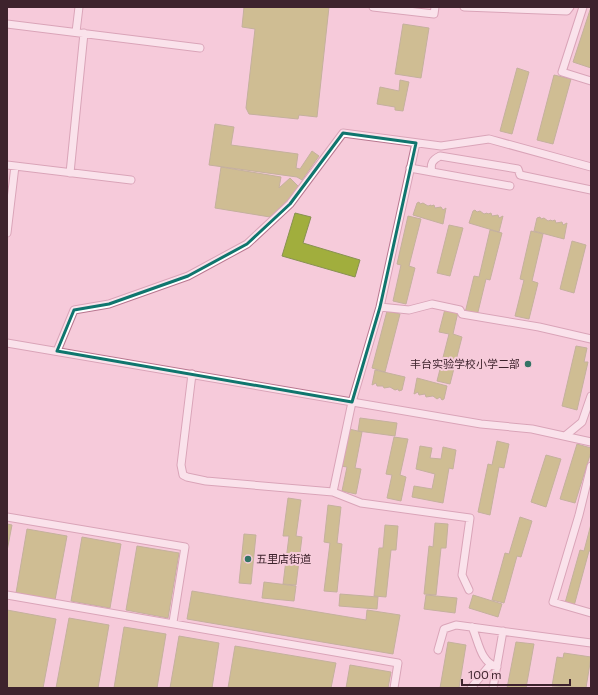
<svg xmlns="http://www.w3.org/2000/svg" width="598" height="695" font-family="Commissioner,'Noto Sans SC',sans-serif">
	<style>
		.building { fill: #a1ae3d; stroke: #889152 }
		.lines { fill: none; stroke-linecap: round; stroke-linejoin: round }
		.minor-casing { stroke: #b8768f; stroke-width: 9 }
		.minor { stroke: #fff; stroke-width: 7 }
		.marked { fill: none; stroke: #0f766e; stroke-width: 3; stroke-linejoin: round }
		.poi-dot { fill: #337465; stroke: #f6cbda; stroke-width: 1.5 }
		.labels { text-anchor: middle; stroke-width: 4; stroke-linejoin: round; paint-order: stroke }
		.poi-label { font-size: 11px; fill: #3e232d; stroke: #f6cbda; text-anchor: end }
	</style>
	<rect width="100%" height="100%" fill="#f6cbda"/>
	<!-- building -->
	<path class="building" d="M244,7H329L317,117L299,115L298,119L249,114L246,108L255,29L242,27Z
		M591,7V68L573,62Z
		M403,24L429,28L421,78L395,74Z
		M517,68L529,72L512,134L500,131Z
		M554,75L571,79L553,144L537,140Z
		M400,80L409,82L403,111L395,110V107L377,104L380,87L399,91Z
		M215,124L234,127L231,145L298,154L296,168L300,169L312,151L319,156L302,180L297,177L209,165Z
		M221,167L281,177L279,188L290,178L300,188L270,217L215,208Z
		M419,202L420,204L423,203L428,206L431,205V206L434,205L435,208L441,207L443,210L446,208L443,224L413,215L417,203Z
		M475,210L477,212L480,211L484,214L487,213L488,214L491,213L492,216L498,215L499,218L503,216L499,232L469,223L473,211Z
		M295,213L311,217L303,243L360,260L355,277L282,256Z
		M408,216L421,219L409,266L415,268L406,304L393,301L401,265L397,264Z
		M540,217L541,219L544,218L548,221L551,220L552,221L555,220L556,223L562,222L563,225L567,223L564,239L534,231L537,218Z
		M449,225L463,228L450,276L437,273Z
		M490,230L502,233L490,280L486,279L477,316L465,313L474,276L479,277Z
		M531,231L543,234L532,281L538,283L529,319L515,316L524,280L520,279Z
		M572,241L586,245L574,293L560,289Z
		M445,309L458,312L453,334L462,337L450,384L437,381L449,334L439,332Z
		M387,311L400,314L385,372L372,368Z
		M576,346L587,348L584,362H588L577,410L562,406Z
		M375,370L405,377L402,390L399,391L398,389L395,390L390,387L384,388L383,386H377L376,383L372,385Z
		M417,378L447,386L444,399L442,400L440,397L437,399L433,396L426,397L425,394L419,395L418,392L414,394Z
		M360,418L397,423L395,436L358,431Z
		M349,429L362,432L355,468L361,469L356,494L342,491L347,467L341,466Z
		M394,437L408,439L400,475L406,477L401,501L387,498L392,475L386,474Z
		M497,441L509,444L504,468L499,467L490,515L478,512L488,464L492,465Z
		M577,444L591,448V452L575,503L560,499Z
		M420,446L432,448L430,458L441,459L443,447L456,450L453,469L449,468L443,503L412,497L414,486L432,489L435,474L416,469Z
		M546,455L561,459L546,507L531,502Z
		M288,498L301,500L296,536L302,537L296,585L283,584L289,536H283Z
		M328,505L341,507L337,543L342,544L337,592L324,591L330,543L324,542Z
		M520,517L532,521L521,557L517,556L504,603L492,600L505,553L509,554Z
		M435,523L448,524L446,548H441L436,595L424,594L429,546L433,547Z
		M7,524L12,525L7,551Z
		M591,524V551H589L574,606L565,603L580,550L584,551Z
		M385,525L398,526L396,550H391L386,597L374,596L379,548H383Z
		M27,529L67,536L55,600L16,593Z
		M244,534L256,535L251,584L239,583Z
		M82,537L121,544L110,608L71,601Z
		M137,546L179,553L168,618L126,610Z
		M264,582L296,586L294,601L262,598Z
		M192,591L366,620L367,610L400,615L393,654L187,619Z
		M340,594L378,597L377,609L339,606Z
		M426,595L457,598L455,613L424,609Z
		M473,595L502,604L498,617L469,608Z
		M7,610L56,619L43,688H7Z
		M69,618L109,625L98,688H56Z
		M124,627L166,634L157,688H114Z
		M179,636L219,643L212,688H170Z
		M448,642L466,645L459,688H440Z
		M516,642L534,644L526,688H507Z
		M235,646L336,663L331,688H228Z
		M564,653L591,657L586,688L552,686L557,657L563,658Z
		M350,665L391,672L388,688H346Z"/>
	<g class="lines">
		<defs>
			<path id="minor" d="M373,7L434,14L435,7
				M464,7L567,11L570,7
				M583,7L562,72L591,81
				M7,24L200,48
				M76,32L79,7
				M7,165L131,180
				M410,168L432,172
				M70,173L84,33
				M510,186L432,172C430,164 432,160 440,156L518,169L520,175L591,190
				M7,233L15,166
				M380,307L409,310L432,304L460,310L462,314L539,327L591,339
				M7,343L481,424L532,429L591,442
				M57,351L74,310L109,304L188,276L247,244L290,204L343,133L441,146L489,139L591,167
				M192,374L181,465L183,475L187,477L206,481L333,492L361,503L470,518L462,575L469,590
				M565,436L582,422L591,396
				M591,466L579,515L553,602L591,613
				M333,492L352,402L380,307L416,143
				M7,517L185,547L173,622
				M7,595L398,663L394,688
				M472,627C479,642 480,662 497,667
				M438,650L444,629L456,625L591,643
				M471,688L490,665
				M493,688L503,631"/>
		</defs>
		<!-- minor casing -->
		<use href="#minor" class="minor-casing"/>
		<!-- minor -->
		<use href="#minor" class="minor"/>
	</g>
	<!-- marked area -->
	<path d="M0 0H598V695H0ZM343,133L416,143L380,307L352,402L57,351L74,310L109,304L188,276L247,244L290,204Z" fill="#f6cbda" fill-opacity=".55" fill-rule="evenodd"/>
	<path class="marked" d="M343,133L416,143L380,307L352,402L57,351L74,310L109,304L188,276L247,244L290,204Z"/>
	<!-- markers -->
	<g class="poi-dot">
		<circle cx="528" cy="364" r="4"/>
		<circle cx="248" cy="559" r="4"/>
	</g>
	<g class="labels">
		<!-- poi labels -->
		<g class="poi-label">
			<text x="520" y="368">丰台实验学校小学二部</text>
			<text x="256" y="563" text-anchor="start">五里店街道</text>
		</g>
	</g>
	<!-- border -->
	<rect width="598" height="695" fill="none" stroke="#3e232d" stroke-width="16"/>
	<!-- scale -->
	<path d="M462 679v6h108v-6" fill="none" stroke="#3e232d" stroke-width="2"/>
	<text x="468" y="679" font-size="12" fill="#3e232d" stroke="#f6cbda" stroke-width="3" paint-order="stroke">100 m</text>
</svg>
